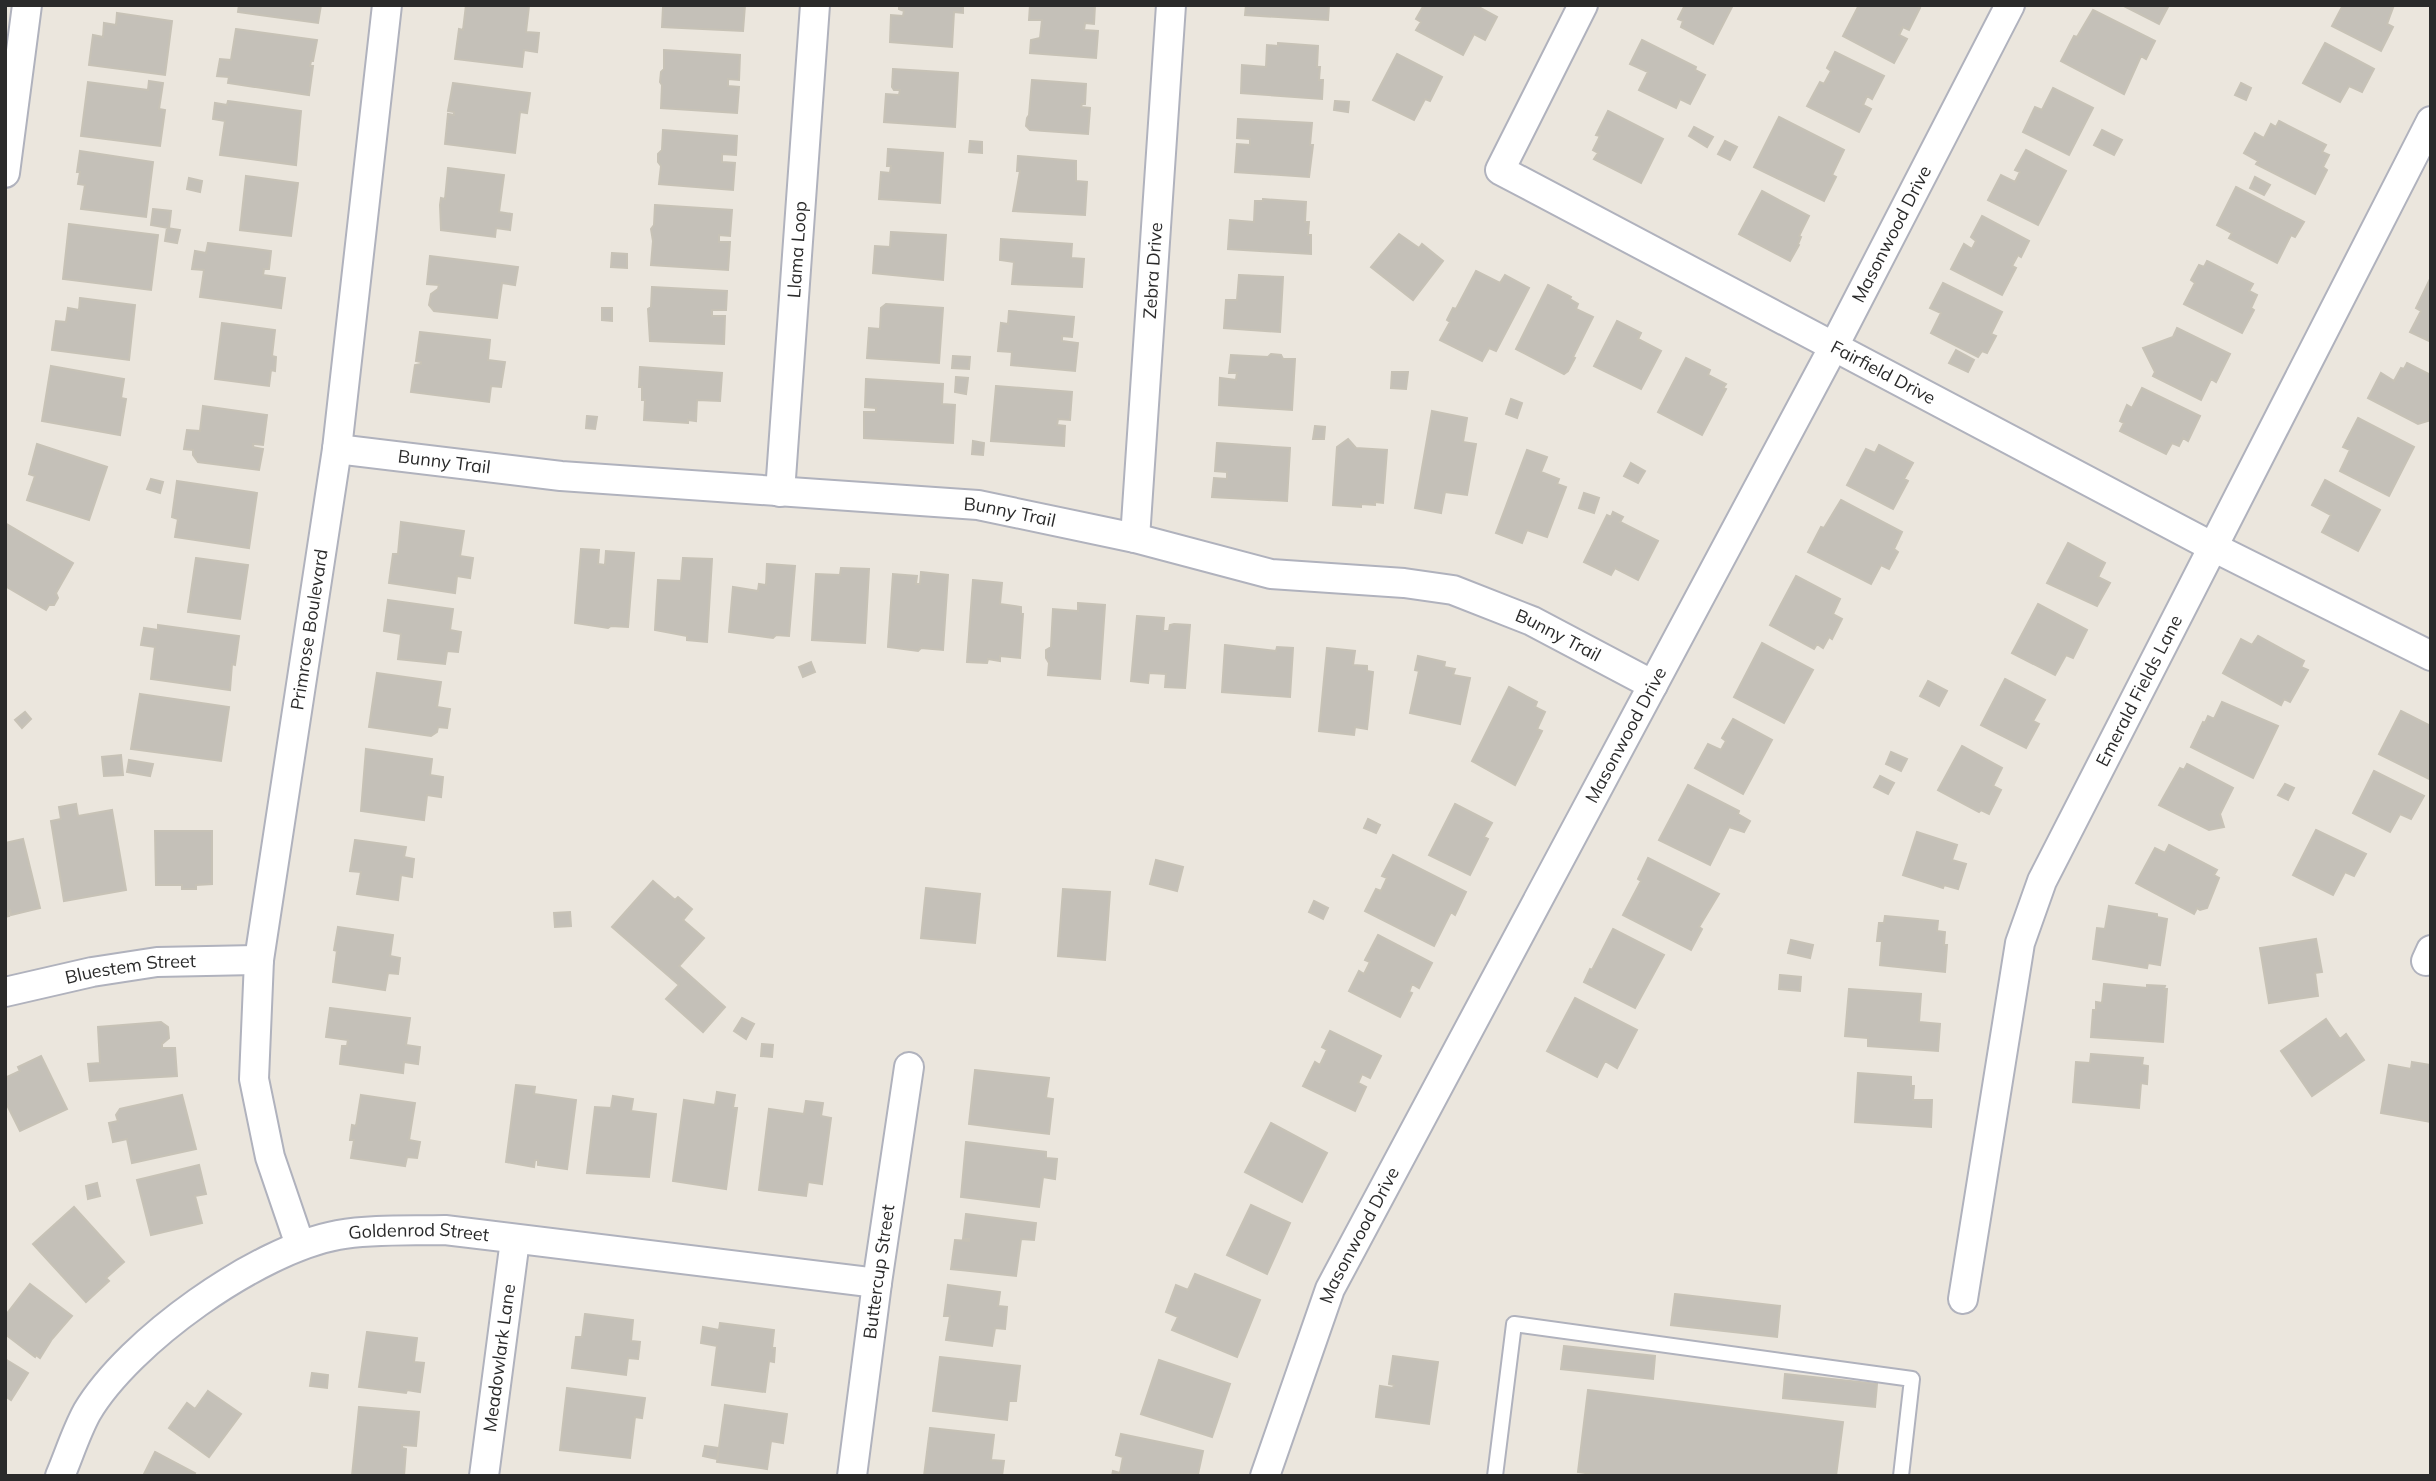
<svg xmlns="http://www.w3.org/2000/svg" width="2436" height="1481" font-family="Mulish,sans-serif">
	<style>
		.building { fill: #c4c0b8; stroke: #c7c2b6; stroke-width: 2 }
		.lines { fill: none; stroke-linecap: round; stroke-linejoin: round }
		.lane-casing { stroke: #b0b2bd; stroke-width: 18 }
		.street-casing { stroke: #b0b2bd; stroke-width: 32 }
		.lane { stroke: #fff; stroke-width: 14 }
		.street { stroke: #fff; stroke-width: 28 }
		.labels { text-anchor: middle; stroke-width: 5; stroke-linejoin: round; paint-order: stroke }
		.street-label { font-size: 18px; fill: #2a2a2a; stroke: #fff }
	</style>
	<rect width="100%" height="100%" fill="#ebe6dd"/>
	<!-- building -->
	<path class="building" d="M239,5H321L318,23L238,12Z
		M466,5L529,6L526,32L539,33L537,52L524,50L522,67L455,59L459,29L463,30Z
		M667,5H745L743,31L662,27L663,7Z
		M899,5H963V13L954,12L952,47L890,42L891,15L903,16L904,11L899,9Z
		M1030,5H1095L1094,24L1085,23L1084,30L1098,31L1096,58L1030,53L1031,40L1040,38L1042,20H1029Z
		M1246,5H1329L1328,20L1245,15Z
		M1424,5H1475L1497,17L1485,40L1474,34L1463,55L1416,30L1421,22L1416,19Z
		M1685,5H1733L1713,44L1681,27L1683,21L1678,19Z
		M1859,5H1915L1920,8L1909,30L1903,27L1899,35L1907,39L1894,63L1843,36Z
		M2122,5H2169L2159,24Z
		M2343,5H2394L2387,24L2393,27L2381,51L2332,26Z
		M2093,10L2155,41L2146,59L2141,56L2124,94L2061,61L2074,36L2077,37Z
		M117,13L172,21L165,75L89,65L93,35L103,37L104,23L116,25Z
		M236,29L317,40L313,61H311L310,66H313L309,95L228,83L229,77L217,76L220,59L231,60Z
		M1642,40L1696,67L1695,70L1705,75L1690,104L1680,99L1676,108L1639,90L1648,72L1630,64Z
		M1278,43L1318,46L1317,67H1320L1319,80H1323L1322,99L1241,93L1242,65L1266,67L1267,45L1278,46Z
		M2325,43L2374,69L2362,92L2349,86L2340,102L2303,83Z
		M664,50L740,55L739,80L728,79V86L739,87L737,113L661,108L662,85L660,82L661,72L664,69Z
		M1835,52L1884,76L1872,99L1867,96L1863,105L1871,109L1859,132L1807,106L1820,82L1824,84L1831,71L1827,68Z
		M1397,54L1442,77L1430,101L1425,99L1414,120L1373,100Z
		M893,69L958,73L955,127L884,122L886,94L899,95L900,90H894L892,87Z
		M1032,80L1086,84L1085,104H1082L1081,107L1090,108L1088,134L1030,130L1026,126L1027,118L1029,115Z
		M149,81L163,83L159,109L165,110L160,146L81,136L88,82L148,90Z
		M453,83L530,93L527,113L520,112L515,153L445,144L448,114L454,115V112L448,111Z
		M2241,83L2251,88L2246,100L2235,95Z
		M2053,88L2093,108L2069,155L2023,132L2035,107L2042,110Z
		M228,101L301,111L296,165L220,155L225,121L213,119L215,103L227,105Z
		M1335,101L1349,102L1348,112L1334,110Z
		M1608,111L1663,139L1641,183L1594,159L1598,153L1593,150L1600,136L1596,135Z
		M1779,117L1844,150L1832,175L1836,177L1824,201L1754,167Z
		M1238,119L1312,123L1310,145H1313L1309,177L1235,172L1237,144L1250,145V139L1237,138Z
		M2279,121L2326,145L2322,152L2329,155L2323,167L2327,170L2315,194L2256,164L2258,161L2244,153L2255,133L2264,138L2271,124L2276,127Z
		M1694,127L1713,137L1707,147L1689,136Z
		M663,130L737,136L736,155L722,154V162L735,163L733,190L659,184L661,166L658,162V154L662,150Z
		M2102,130L2122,140L2114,155L2094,145Z
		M970,141L982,142V153L969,152Z
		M1725,141L1737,147L1730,160L1718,154Z
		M888,149L943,153L940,203L879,199L881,172L890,173L891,166H887Z
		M2026,150L2066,171L2038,225L1988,200L2001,175L2015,182L2020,172L2015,170Z
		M80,151L153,162L146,217L81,209L85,185L78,184L80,172H77Z
		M1018,156L1076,161V181L1087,182L1085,215L1013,211L1020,171H1017Z
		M448,168L504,175L499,212L512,214L510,230L496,228L495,237L441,230L440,205L441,198L445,199Z
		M246,176L298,183L291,236L240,230Z
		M2255,177L2270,185L2264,195L2250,188Z
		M189,178L202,181L200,192L187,189Z
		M2236,187L2304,222L2295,237L2291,235L2277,263L2229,238L2232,233L2217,225Z
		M1762,191L1809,216L1799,236L1801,237L1798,244L1799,245L1790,261L1739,234Z
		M1263,199L1306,202L1305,222H1309L1308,235H1311V254L1228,249L1230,220L1254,222L1255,201H1263Z
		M655,205L732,210L730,236L719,235V242H730L728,270L651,265L653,241L651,229L654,225Z
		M153,209L171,211L169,228L151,225Z
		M1982,216L2029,241L2021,257L2018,255L2012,266L2016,268L2002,295L1951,269L1964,244L1972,249L1976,241L1971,237Z
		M69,224L158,235L151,290L63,279Z
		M167,228L180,230L177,243L165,241Z
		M891,232L946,235L943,280L873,273L875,246L890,247Z
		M1399,234L1419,248L1422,244L1443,261L1413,300L1371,267Z
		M1001,239L1072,244L1071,258L1084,259L1082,287L1012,284L1014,262L1000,260Z
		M208,243L271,251L269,269H264L263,275L285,278L281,308L200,297L204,270L192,269L195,251L206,253Z
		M612,253L627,254V268L611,267Z
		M430,256L518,267L515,285L502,283L497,318L434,311L429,305L431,294L438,289L439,285L427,284Z
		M2207,261L2253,284L2249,291L2257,295L2251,308L2254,310L2242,333L2184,304L2195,283L2191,280L2199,265L2204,267Z
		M1476,271L1500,283L1505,275L1529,288L1496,351L1489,348L1482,361L1440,340L1450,322L1447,320L1453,308L1456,309Z
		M1239,275L1283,277L1280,332L1224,328L1226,300H1237Z
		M2430,279L2431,280V342L2410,332L2421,311L2416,308Z
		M1943,283L2002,312L1991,334L1996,336L1987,353L1982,351L1978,357L1931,333L1941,313L1930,308Z
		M1548,285L1571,297L1570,299L1578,304L1576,309L1593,317L1573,357L1575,358L1568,371L1564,374L1516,349Z
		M652,287L727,291L726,310H712V316H725L724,344L650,341L648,309L651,307Z
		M80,298L135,305L129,360L52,350L56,321L66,322L68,308L79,310Z
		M886,304L943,308L939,363L867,358L869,328L880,329L881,308Z
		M602,308H612V321L602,320Z
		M1009,311L1074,317L1072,337L1062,336V341L1078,343L1075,371L1011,365L1012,352L998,351L1001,323L1008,324Z
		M1617,321L1641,333L1638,339L1661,351L1641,389L1594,366Z
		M222,323L275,330L272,356L276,357L275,371L271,370L269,386L215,379Z
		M2177,328L2230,354L2216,382L2211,379L2201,400L2153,376L2155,372L2143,348L2173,337Z
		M420,332L490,340L488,360L505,362L501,387L491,386L489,402L411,392L415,365L421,364V362L416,361Z
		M1956,350L1974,360L1968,372L1949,363Z
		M1271,354L1281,355L1283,359H1295L1292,410L1219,405L1220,378L1236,380L1237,373H1229L1231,355L1268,357Z
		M953,356L970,357L969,369L952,368Z
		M1686,358L1710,370L1708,375L1726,384L1723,388L1726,389L1702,435L1658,412Z
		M2407,363L2431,375V404L2429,409L2431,420L2418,424L2368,398L2381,373L2394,381L2401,368L2404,369Z
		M51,366L124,379L121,398L126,399L120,435L42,421Z
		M640,367L722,373L720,401L697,400L696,421L688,420V423L644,420L645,400H642V387H639Z
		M1392,372H1408L1406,389L1391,388Z
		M956,377L968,378L966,394L955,392Z
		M866,379L943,384L942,404L955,405L953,443L864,438V412H876V408L865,407Z
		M996,386L1072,392L1070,420L1058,419L1057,425L1065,426L1064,446L991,441Z
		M2142,388L2200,416L2188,441L2183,438L2179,446L2172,443L2166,454L2120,431L2124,423L2120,421L2127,405L2132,408Z
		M1511,399L1522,403L1517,418L1506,414Z
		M203,406L267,415L263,445L253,444V447L263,449L259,470L198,462L193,455V450L184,449L187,430L200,431Z
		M1432,411L1467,418L1463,442L1476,444L1467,495L1445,492L1441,513L1415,508Z
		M587,416L597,417L595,429L586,428Z
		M2358,418L2414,447L2389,496L2340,471L2350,450L2343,447Z
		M1315,426L1325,427L1324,439H1313Z
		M1348,439L1356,448L1387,450L1383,503L1375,502V505L1361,504V507L1333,505L1337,447Z
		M973,441L984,443L983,455L972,454Z
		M1217,443L1290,448L1287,501L1212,497L1214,478L1227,479V472L1215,471Z
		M37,444L107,467L89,520L27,500L35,476L29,474Z
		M1879,445L1913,463L1904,479L1908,481L1893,509L1847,485L1866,449L1875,453Z
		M1527,450L1547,457L1541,472L1559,479L1557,484L1566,487L1547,537L1527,530L1522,543L1496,533Z
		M1631,463L1645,471L1638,483L1624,476Z
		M151,479L163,482L160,493L147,489Z
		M2325,480L2380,510L2358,551L2322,532L2331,515L2312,505Z
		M177,481L257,493L249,548L175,537L178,519L172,517Z
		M1584,493L1599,498L1594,513L1579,508Z
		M1841,500L1902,532L1894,549L1898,552L1889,569L1881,565L1871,584L1808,552L1821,527L1824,528Z
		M1613,512L1623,517L1620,522L1658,541L1638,580L1615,568L1611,575L1584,562L1607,515L1611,517Z
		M401,522L464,531L460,556L473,558L470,578L457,576L455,593L389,583L393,554H398Z
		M5,523L73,563L56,593L58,598L54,605H49L46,610L5,586Z
		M2068,543L2105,563L2098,577L2110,583L2097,606L2047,583Z
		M581,549L599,550L598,564L605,565L606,551L634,553L628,627L611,626L608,628L575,623Z
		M196,558L248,565L240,619L188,612Z
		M683,558L712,559L707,642L687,640V636L655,630L658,580L681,581Z
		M767,564L795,566L789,636L776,635L773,638L729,632L733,587L758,591L759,584L766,585Z
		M841,568L869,569L865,643L812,640L816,574L840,575Z
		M921,572L948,575L943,650L921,648L918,651L888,647L893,574L917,576L916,584H920Z
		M1796,576L1840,599L1833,614L1842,619L1832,639L1829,637L1823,648L1817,644L1814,649L1770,625Z
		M973,580L1002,583L1000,604L1021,607V614H1023L1020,658L1000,656V661L988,659L987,663L967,662Z
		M388,600L453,609L450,630L461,632L458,652L447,651L445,664L398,659L401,634L384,631Z
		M1078,603L1105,605L1100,679L1048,675L1049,663L1046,658V650L1051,647L1053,609L1078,611Z
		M2038,604L2087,630L2073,658L2066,655L2055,675L2012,653Z
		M1137,616L1164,618L1163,631H1169L1170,625L1174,624L1190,625L1185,688L1165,687L1166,674L1149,673L1148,683L1131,681Z
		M158,625L239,636L235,665L232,664L230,690L151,679L155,647L141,645L144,628L158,630Z
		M2258,636L2304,661L2301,667L2308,670L2290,702L2284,699L2281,705L2223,673L2241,639L2252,645Z
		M1762,643L1813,670L1784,723L1734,697Z
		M1225,645L1276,651L1277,647L1293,648L1290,697L1222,692Z
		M1327,648L1355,651L1353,665L1367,666V671L1373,672L1367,729L1355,727L1354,735L1319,731Z
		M1418,656L1445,662L1444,667L1455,669L1453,675L1470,678L1460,724L1410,713L1419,671L1415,670Z
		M811,662L815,672L803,677L799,667Z
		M377,673L441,682L437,707L450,709L447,728L438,727L437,732L431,736L369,727Z
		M2005,679L2045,700L2033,721L2039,724L2026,748L1981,725Z
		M1928,681L1947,691L1939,706L1920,696Z
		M1509,687L1537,702L1535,707L1545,712L1537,729L1542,731L1515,785L1472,761Z
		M140,694L229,707L221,761L131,749Z
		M2222,702L2278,726L2253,778L2191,747L2203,722L2205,723L2208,716L2214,719Z
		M2401,711L2431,726V780L2379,754Z
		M25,712L31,719L22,728L15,720Z
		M1733,719L1772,740L1743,794L1695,768L1708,744L1721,750L1726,741L1722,738Z
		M1962,746L2002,768L1993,786L2001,790L1989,814L1981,810L1979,812L1938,790Z
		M366,749L432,759L430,775L443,777L441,797L427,795L424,820L361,811Z
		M1891,752L1907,759L1901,771L1886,764Z
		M121,755L123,775L104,776L102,757Z
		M129,760L153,764L150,776L127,772Z
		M2187,764L2233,788L2220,814L2224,827L2209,830L2159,805L2180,768L2184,770Z
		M2374,771L2424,796L2411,819L2400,814L2390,832L2353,813Z
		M1880,776L1894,783L1888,794L1874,787Z
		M2285,784L2294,788L2288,800L2278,795Z
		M1688,785L1739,811L1738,814L1750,821L1744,832L1729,827L1710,865L1659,840Z
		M76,804L78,816L112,810L126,890L64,901L51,821L61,819L59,807Z
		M1455,804L1492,823L1484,837L1488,839L1470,875L1429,855Z
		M1368,819L1380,825L1376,833L1364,828Z
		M2316,830L2366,854L2354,876L2345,872L2333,895L2293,875Z
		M155,831H212V884L196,885V889H182V885H156Z
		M1917,832L1957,845L1952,860L1966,864L1958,889L1944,885L1943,888L1903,875Z
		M23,839L40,908L11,915L10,910L8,911L9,916L5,917V843Z
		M355,840L406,847L404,857L414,859L412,877L401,875L398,900L357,894L361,872L350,871Z
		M2169,845L2217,870L2214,875L2219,878L2207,908L2200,910L2197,908L2194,914L2136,883L2155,848L2165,853Z
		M1393,855L1466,892L1455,915L1451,912L1434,946L1365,911L1376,889L1381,891L1387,878L1382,876Z
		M1648,858L1719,894L1699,927L1702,929L1691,950L1623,915L1641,881L1638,879Z
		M1156,860L1183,867L1177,891L1150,884Z
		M653,881L675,900L678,897L692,909L683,920L704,938L679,966L725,1007L703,1032L666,999L679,985L612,927Z
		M926,888L980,894L975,943L921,938Z
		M1063,889L1110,892L1105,960L1058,956Z
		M1314,901L1328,908L1323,919L1309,912Z
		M2109,906L2157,914V917L2167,919L2160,965L2148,963L2147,968L2093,959L2097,928L2105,929Z
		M570,912L571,926L555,927L554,913Z
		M1885,916L1938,921L1937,931L1945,932L1944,945H1947L1945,972L1880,965L1882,941H1877L1879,923H1884Z
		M338,927L393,935L390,956L400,958L398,974L388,973L385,990L333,982L337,951L334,950Z
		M1613,929L1664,955L1635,1008L1584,982L1590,969L1592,970Z
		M1378,935L1432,963L1419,988L1412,984L1409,992L1412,993L1400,1017L1349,991L1359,971L1364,974L1370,962L1365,960Z
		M2316,939L2322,972L2315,973L2318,996L2269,1003L2260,948Z
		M1791,940L1813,945L1810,958L1788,953Z
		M1780,975L1801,977L1800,991L1779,989Z
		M2104,984L2147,988V985L2165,986L2164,989H2167L2163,1042L2091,1037L2093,1010H2096V1002L2102,1003Z
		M1849,989L1921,994L1919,1022L1940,1024L1938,1051L1868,1046V1038L1845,1036Z
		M1575,998L1637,1030L1617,1068L1605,1061L1597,1077L1547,1051Z
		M330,1008L410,1018L406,1045L420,1047L418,1064L404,1062L403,1073L340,1064L342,1046H347L348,1040L326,1037Z
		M742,1018L754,1024L746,1039L734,1031Z
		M2326,1019L2340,1039L2346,1034L2364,1060L2312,1096L2281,1051Z
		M161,1022L168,1027L169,1038L162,1044V1048H175L177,1076L90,1081L88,1064L100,1063L98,1027Z
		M1330,1031L1381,1056L1370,1078L1362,1074L1358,1083L1366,1087L1355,1111L1303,1086L1315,1062L1320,1065L1327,1050L1322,1047Z
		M762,1044L773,1045L772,1057L761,1056Z
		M2091,1054L2143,1058L2142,1065L2148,1066L2147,1084L2141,1083L2139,1108L2073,1102L2076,1062L2090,1063Z
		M41,1056L67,1109L20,1131L5,1101V1078L20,1071L18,1067Z
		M2412,1062L2431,1065V1122L2381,1113L2389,1065L2411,1069Z
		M975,1070L1049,1078L1046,1098L1053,1099L1049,1134L969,1124Z
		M1858,1073L1911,1077V1086H1914L1913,1100H1932L1931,1127L1855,1122Z
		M516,1085L535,1087L534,1094L576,1100L567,1169L538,1165V1160H535L534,1167L506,1162Z
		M717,1092L735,1095L733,1108H737L726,1189L673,1181L684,1100L715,1105Z
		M182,1095L196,1149L132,1163L127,1139L113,1142L109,1123L118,1121L116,1115L120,1109Z
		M361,1095L415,1103L409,1140L420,1142L417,1158L407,1157L405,1166L351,1158L354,1140H350L352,1125L356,1126Z
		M613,1096L633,1099L631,1111L656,1114L649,1177L587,1173L595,1107L611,1108Z
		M806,1101L823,1103L821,1116L831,1118L822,1184L808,1182L806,1196L759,1190L769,1109L804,1114Z
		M1271,1123L1327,1153L1302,1202L1245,1172Z
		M966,1142L1046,1152V1158L1057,1159L1055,1179L1043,1177L1039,1207L961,1197Z
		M199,1165L206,1194L195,1196L202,1223L151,1235L137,1180Z
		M97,1183L100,1196L88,1199L86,1186Z
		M1251,1205L1290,1223L1267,1274L1227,1255Z
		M74,1207L124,1262L106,1278L109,1281L86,1302L33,1244Z
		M966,1214L1036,1223L1034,1240L1021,1239L1016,1276L951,1269L955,1240L969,1241V1239H963Z
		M1195,1274L1260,1300L1237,1357L1172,1330L1178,1317L1166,1312L1176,1285L1188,1290Z
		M30,1284L72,1316L52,1339L40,1358L36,1355L35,1357L5,1334V1316Z
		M948,1285L1000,1292L998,1306L1007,1307L1005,1329L995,1328L992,1346L946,1340L950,1316H944Z
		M1675,1294L1780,1306L1777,1337L1671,1325Z
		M585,1314L633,1320L631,1341L640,1342L638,1359L628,1358L626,1375L572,1368L576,1337H582Z
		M720,1323L774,1330L772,1348H775L774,1362L769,1361L765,1392L712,1385L717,1346L701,1343L703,1327L719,1330Z
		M367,1332L417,1338L414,1362L424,1363L420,1392L407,1390L406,1393L359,1387Z
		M1564,1346L1655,1356L1653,1379L1561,1369Z
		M1393,1356L1438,1362L1429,1424L1376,1417L1380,1386L1393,1388L1394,1385L1389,1384Z
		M940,1357L1020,1366L1016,1401H1009L1007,1420L933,1411Z
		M5,1359L28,1373L11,1400L5,1396Z
		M1159,1360L1230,1384L1212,1437L1141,1414Z
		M312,1373L328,1375L327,1388L310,1386Z
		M1785,1374L1877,1384L1875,1407L1783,1398Z
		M567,1388L645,1398L642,1418L635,1417L630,1458L560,1450Z
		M1588,1390L1843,1422L1836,1476H1605L1578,1472Z
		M208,1391L241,1414L209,1457L169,1428L187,1403L195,1409Z
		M725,1405L787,1414L783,1443L771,1441L767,1469L717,1462Z
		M359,1407L419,1412L416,1446L402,1445V1448L406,1449L404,1476H352Z
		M930,1428L994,1435L991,1460L1004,1461L1002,1476H924Z
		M1121,1434L1203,1451L1198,1474L1112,1476L1113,1471L1120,1473L1123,1457L1116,1455Z
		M705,1446L719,1448L717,1459L703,1456Z
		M155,1452L195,1473L193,1476H143Z"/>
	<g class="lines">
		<defs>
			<path id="lane" d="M1495,1476L1514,1324L1912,1379L1901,1476"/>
			<g id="street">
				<path id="s1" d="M1583,5L1500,170L2211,546L2431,656"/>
				<path d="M5,173L27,5"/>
				<path id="s2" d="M337,449L561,476L978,505L1135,538L1271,574L1404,583L1453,590L1532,621L1653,685"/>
				<path id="s3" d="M780,492L815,5"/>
				<path id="s4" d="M1135,538L1171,5"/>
				<path d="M2426,961L2431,950"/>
				<path id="s5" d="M5,992L92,972L157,962L259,960"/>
				<path id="s6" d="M300,1245L270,1157L254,1079L259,960L337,449L387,5"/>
				<path id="s7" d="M1963,1299L2020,943L2042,881L2431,121"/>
				<path id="s8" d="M60,1476C69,1455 76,1432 87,1412C129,1341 257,1250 338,1235C373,1229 410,1231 445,1230L877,1283"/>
				<path id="s9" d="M484,1476L515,1240"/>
				<path id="s10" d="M852,1476L877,1283L909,1067"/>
				<path id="s11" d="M1265,1476L1330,1289L1833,348L2010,5"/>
			</g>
		</defs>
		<!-- lane casing -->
		<use href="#lane" class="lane-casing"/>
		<!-- street casing -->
		<use href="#street" class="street-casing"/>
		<!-- lane -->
		<use href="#lane" class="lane"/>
		<!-- street -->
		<use href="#street" class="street"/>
	</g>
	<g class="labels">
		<!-- street labels -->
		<g class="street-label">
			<text dy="6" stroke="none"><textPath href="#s11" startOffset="1393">Masonwood Drive</textPath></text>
			<text dy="6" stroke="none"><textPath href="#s3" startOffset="243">Llama Loop</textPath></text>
			<text dy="6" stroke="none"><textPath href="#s4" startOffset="268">Zebra Drive</textPath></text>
			<text dy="6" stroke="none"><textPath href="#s1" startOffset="618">Fairfield Drive</textPath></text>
			<text dy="6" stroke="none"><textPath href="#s2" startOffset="108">Bunny Trail</textPath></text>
			<text dy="6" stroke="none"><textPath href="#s2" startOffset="676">Bunny Trail</textPath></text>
			<text dy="6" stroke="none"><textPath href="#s6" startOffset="626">Primrose Boulevard</textPath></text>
			<text dy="6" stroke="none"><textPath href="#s2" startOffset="1242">Bunny Trail</textPath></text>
			<text dy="6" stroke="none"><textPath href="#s7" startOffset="640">Emerald Fields Lane</textPath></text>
			<text dy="6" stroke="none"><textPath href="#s11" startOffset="826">Masonwood Drive</textPath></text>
			<text dy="6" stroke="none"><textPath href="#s5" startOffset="128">Bluestem Street</textPath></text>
			<text dy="6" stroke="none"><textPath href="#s8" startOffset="464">Goldenrod Street</textPath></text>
			<text dy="6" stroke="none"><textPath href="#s11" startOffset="259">Masonwood Drive</textPath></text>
			<text dy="6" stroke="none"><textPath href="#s10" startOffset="206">Buttercup Street</textPath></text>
			<text dy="6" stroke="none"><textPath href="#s9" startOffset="119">Meadowlark Lane</textPath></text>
		</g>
	</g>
	<!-- border -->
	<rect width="2436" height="1481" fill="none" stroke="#2a2a2a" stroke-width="14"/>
</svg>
